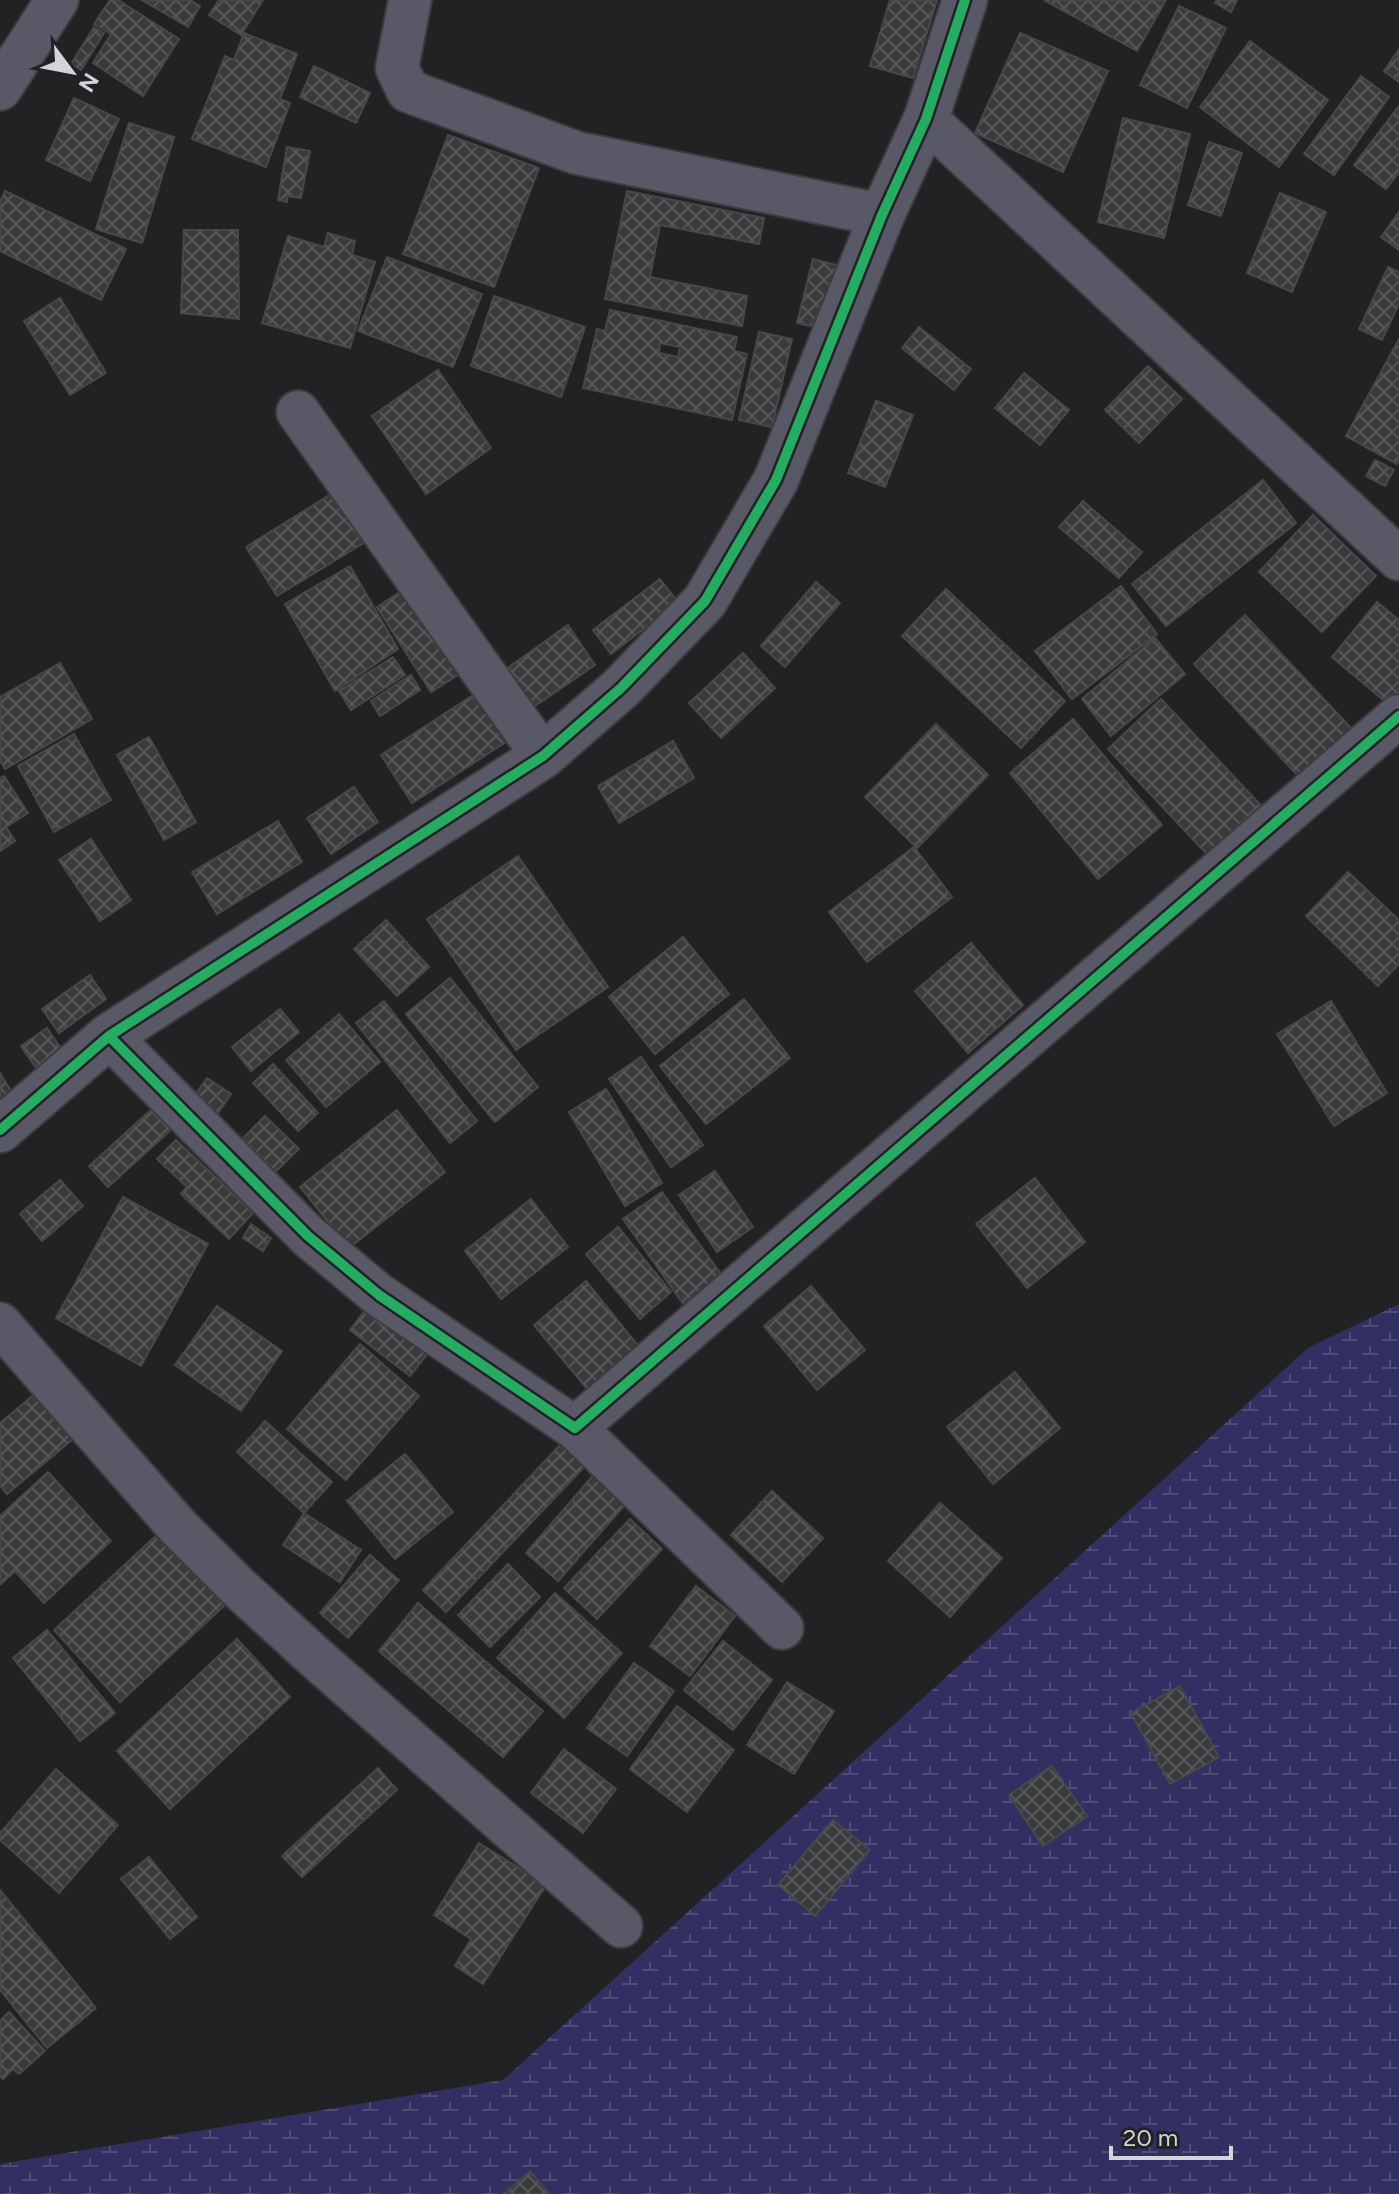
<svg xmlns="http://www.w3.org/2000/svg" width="1399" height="2194" font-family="Figtree,sans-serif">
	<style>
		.wetland { fill: url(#wetland-marsh) }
		.building { fill: url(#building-cross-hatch); stroke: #47484a; stroke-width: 2; fill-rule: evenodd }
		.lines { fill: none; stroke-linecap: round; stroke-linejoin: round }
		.minor-casing { stroke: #3c3c3d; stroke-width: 46 }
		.tertiary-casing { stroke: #3c3c3d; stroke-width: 48 }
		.minor { stroke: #585867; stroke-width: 42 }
		.tertiary { stroke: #585867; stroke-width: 44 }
		.cycleway-casing { stroke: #212126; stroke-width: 15 }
		.cycleway { stroke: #26ab63; stroke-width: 10 }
	</style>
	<defs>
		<pattern id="wetland-marsh" width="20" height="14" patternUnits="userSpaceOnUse" patternTransform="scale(2)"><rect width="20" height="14" fill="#323062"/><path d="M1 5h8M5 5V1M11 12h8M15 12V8" fill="none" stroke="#4f4d78"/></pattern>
		<pattern id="building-cross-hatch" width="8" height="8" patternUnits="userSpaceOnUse" patternTransform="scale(2)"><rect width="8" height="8" fill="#393a3c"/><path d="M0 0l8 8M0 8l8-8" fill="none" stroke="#555657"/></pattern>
	</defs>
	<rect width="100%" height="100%" fill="#222225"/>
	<!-- wetland -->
	<path class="wetland" d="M1399,1304V2194H0V2164L503,2080L1308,1348Z"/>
	<!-- building -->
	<path class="building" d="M110,0H118L179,39L143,96L93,63L111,34L94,24Z
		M142,0H190L200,6L188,27Z
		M219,0H263L241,35L209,15Z
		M890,0H937L913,78L870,66Z
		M1044,0H1166L1137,51Z
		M1217,0H1237L1231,12L1215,3Z
		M1179,6L1226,28L1187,108L1140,85Z
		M94,27L104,33L81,70L71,64Z
		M244,33L297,54L280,99L290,103L266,167L192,139L225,56L234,60Z
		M1020,33L1108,71L1063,172L975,133Z
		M1250,41L1328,100L1279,167L1200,107Z
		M1399,49V82L1384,71Z
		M314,66L370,93L356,123L300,97Z
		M1361,76L1389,97L1334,175L1304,154Z
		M74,98L119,119L90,181L46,160Z
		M1399,106V172L1386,189L1354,165Z
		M1123,118L1190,134L1164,238L1098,222Z
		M129,123L174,137L142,243L96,229Z
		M448,135L539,168L494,287L403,254Z
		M1209,142L1242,153L1221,216L1188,205Z
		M287,147L310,151L301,198L287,196V202L278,200Z
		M5,191L126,249L101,300L0,251V202Z
		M627,191L764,218L759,244L660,225L650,277L747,296L742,326L605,299Z
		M1280,193L1326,212L1292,292L1247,273Z
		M1399,212V250L1381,237Z
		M184,230H238L239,319L181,313Z
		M328,233L355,241L352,255L375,262L350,348L262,323L288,236L324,247Z
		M387,257L482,294L453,367L358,331Z
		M813,259L848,268L832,331L797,323Z
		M1388,267L1399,272V304L1382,340L1359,329Z
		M494,296L585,327L561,397L471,366Z
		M60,298L106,373L70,395L24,321Z
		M610,310L737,337L734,351L747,354L732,420L583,388L597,329L605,331ZM660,343L680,347L678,357L659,353Z
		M919,327L971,369L954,390L902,348Z
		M759,332L792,339L772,427L739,420Z
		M1399,339V460L1397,464L1346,436Z
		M1148,366L1182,399L1139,443L1105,410Z
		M438,370L491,448L426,494L372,416Z
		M1024,373L1069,410L1040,445L995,408Z
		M876,401L913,415L885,487L848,473Z
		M1375,460L1394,470L1385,486L1366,476Z
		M1263,480L1296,523L1166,626L1132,584Z
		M336,491L367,541L277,596L246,547Z
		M1083,501L1142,552L1119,578L1059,527Z
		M1313,515L1376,576L1322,632L1259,572Z
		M350,566L398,649L335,691L285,604Z
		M660,579L678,602L611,654L593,630Z
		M417,581L472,666L431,692L377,607Z
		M816,582L840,603L785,667L761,646Z
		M1121,586L1157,634L1072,699L1035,651Z
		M946,589L1065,701L1021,748L902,636Z
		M1377,602L1399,620V703L1394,709L1332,657Z
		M1245,615L1351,728L1299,777L1194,664Z
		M568,625L595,665L529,710L502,672Z
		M1155,638L1185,674L1111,736L1082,699Z
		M743,653L775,688L721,738L689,703Z
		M393,657L405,675L351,710L339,691Z
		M60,663L92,719L5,769L0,760V697Z
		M411,675L420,690L380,716L371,701Z
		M478,692L509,740L412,803L381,755Z
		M1161,699L1270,815L1217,865L1108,749Z
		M1073,719L1162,825L1098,879L1010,773Z
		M936,724L988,775L917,848L865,797Z
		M74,734L111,800L54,832L18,766Z
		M149,737L196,822L164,840L117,755Z
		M673,741L694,778L619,823L598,786Z
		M4,776L28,813L6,827L15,841L0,851V778Z
		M354,787L378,822L331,854L307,818Z
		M278,821L302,862L217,914L192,872Z
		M91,839L131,900L100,921L59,860Z
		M914,847L952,897L867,962L829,912Z
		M518,856L608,987L516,1050L427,919Z
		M1348,872L1399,920V964L1378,986L1306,916Z
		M386,920L429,967L397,996L354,949Z
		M683,937L729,994L655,1054L609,997Z
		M971,943L1023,1005L968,1053L915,991Z
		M90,975L106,999L59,1033L42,1009Z
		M450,978L538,1087L495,1122L406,1014Z
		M744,999L790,1058L706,1124L660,1066Z
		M384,1001L477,1121L450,1143L356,1023Z
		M1331,1001L1387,1093L1334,1126L1277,1034Z
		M280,1009L299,1032L251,1071L232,1047Z
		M339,1014L380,1062L326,1107L286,1060Z
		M47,1028L66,1056L40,1074L21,1046Z
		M641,1057L703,1145L671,1167L609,1079Z
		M273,1064L318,1113L298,1131L253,1083Z
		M0,1073L17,1101L0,1111Z
		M207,1078L231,1094L214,1119L190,1102Z
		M606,1089L662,1183L625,1206L569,1112Z
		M153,1108L172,1129L108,1187L89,1166Z
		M397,1110L445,1172L349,1248L300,1187Z
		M265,1116L299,1149L273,1174L240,1141Z
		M176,1140L253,1213L229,1239L181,1194L187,1187L157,1159Z
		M715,1171L753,1227L717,1252L679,1195Z
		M1035,1178L1085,1242L1027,1288L976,1224Z
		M60,1180L83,1206L42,1241L20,1214Z
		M662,1192L723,1277L684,1305L623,1219Z
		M123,1197L208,1244L141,1366L56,1318Z
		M531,1199L568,1247L501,1299L465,1251Z
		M251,1224L271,1238L263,1251L243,1238Z
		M618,1227L671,1292L640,1319L586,1254Z
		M586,1281L640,1348L588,1390L534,1325Z
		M811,1286L865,1350L817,1390L764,1326Z
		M217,1306L282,1351L241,1411L175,1365Z
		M368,1306L429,1352L410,1376L350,1330Z
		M360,1344L419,1396L346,1480L287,1429Z
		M1015,1372L1060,1428L993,1484L947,1427Z
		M42,1388L79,1434L7,1494L0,1485V1423Z
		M265,1421L332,1482L304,1513L237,1452Z
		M562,1443L586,1465L446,1612L423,1590Z
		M405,1454L453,1512L395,1559L347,1501Z
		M597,1471L629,1500L558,1581L526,1553Z
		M48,1472L111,1541L44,1603L15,1571L0,1585V1516Z
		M772,1491L823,1538L782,1582L731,1535Z
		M940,1503L1002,1558L950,1617L888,1561Z
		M304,1513L361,1550L340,1582L283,1545Z
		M630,1519L662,1549L597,1619L564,1588Z
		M159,1533L225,1605L120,1702L54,1630Z
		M370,1555L399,1580L348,1638L320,1613Z
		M508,1564L540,1597L490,1647L458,1615Z
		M696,1586L735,1616L690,1676L650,1646Z
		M555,1593L622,1653L564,1718L497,1658Z
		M418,1603L543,1711L503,1757L379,1651Z
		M47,1630L115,1713L80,1741L13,1658Z
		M237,1639L290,1697L170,1809L117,1751Z
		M723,1641L772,1680L733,1730L684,1690Z
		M634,1663L674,1691L627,1756L587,1728Z
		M787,1682L834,1711L794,1774L747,1745Z
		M1180,1686L1219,1757L1170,1784L1131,1713Z
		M677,1706L734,1750L687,1812L630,1769Z
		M564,1749L616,1789L583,1833L531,1793Z
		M1052,1766L1087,1816L1043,1846L1009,1795Z
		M378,1768L397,1790L302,1877L282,1856Z
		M56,1769L118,1825L59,1893L0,1840V1833Z
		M833,1820L870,1850L815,1916L778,1885Z
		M479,1843L546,1885L483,1984L455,1966L471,1939L434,1915Z
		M149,1857L197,1917L170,1939L121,1879Z
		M0,1890L96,2008L47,2048L0,1990Z
		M9,2012L45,2051L19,2074L13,2069L3,2079L0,2076V2021Z
		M530,2171L549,2194H504Z"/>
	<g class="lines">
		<defs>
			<path id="minor" d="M410,0L397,68L408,91L577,153L882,215
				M0,89L57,0
				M926,119L1399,559
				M298,412L543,756
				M109,1036L308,1236L379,1295L575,1428L1399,716
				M0,1324L179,1528L237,1586L317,1659L621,1926
				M575,1428L782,1628"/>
			<path id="tertiary" d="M0,1130L109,1036L543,756L621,688L705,601L776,480L882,215L926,119L965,0"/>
		</defs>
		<!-- minor casing -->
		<use href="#minor" class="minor-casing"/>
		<!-- tertiary casing -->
		<use href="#tertiary" class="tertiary-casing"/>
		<!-- minor -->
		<use href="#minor" class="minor"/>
		<!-- tertiary -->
		<use href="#tertiary" class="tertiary"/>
		<defs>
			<path id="cycleway" d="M109,1036L308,1236L379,1295L575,1428L1399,716
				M0,1130L109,1036L543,756L621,688L705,601L776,480L882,215L926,119L965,0"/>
		</defs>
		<!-- cycleway casing -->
		<use href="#cycleway" class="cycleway-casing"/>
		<!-- cycleway -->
		<use href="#cycleway" class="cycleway"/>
	</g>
	<!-- north arrow -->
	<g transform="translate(72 72) rotate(122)" stroke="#212126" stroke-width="6" paint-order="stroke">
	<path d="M0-6L14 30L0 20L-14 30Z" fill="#d3d4d7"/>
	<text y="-12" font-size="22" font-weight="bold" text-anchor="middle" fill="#d3d4d7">N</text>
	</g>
	<!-- scale -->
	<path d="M1111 2146v12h120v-12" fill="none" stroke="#d3d4d7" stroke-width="4"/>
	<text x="1123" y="2146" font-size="24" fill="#d3d4d7" stroke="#212126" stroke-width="6" paint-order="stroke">20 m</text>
</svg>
